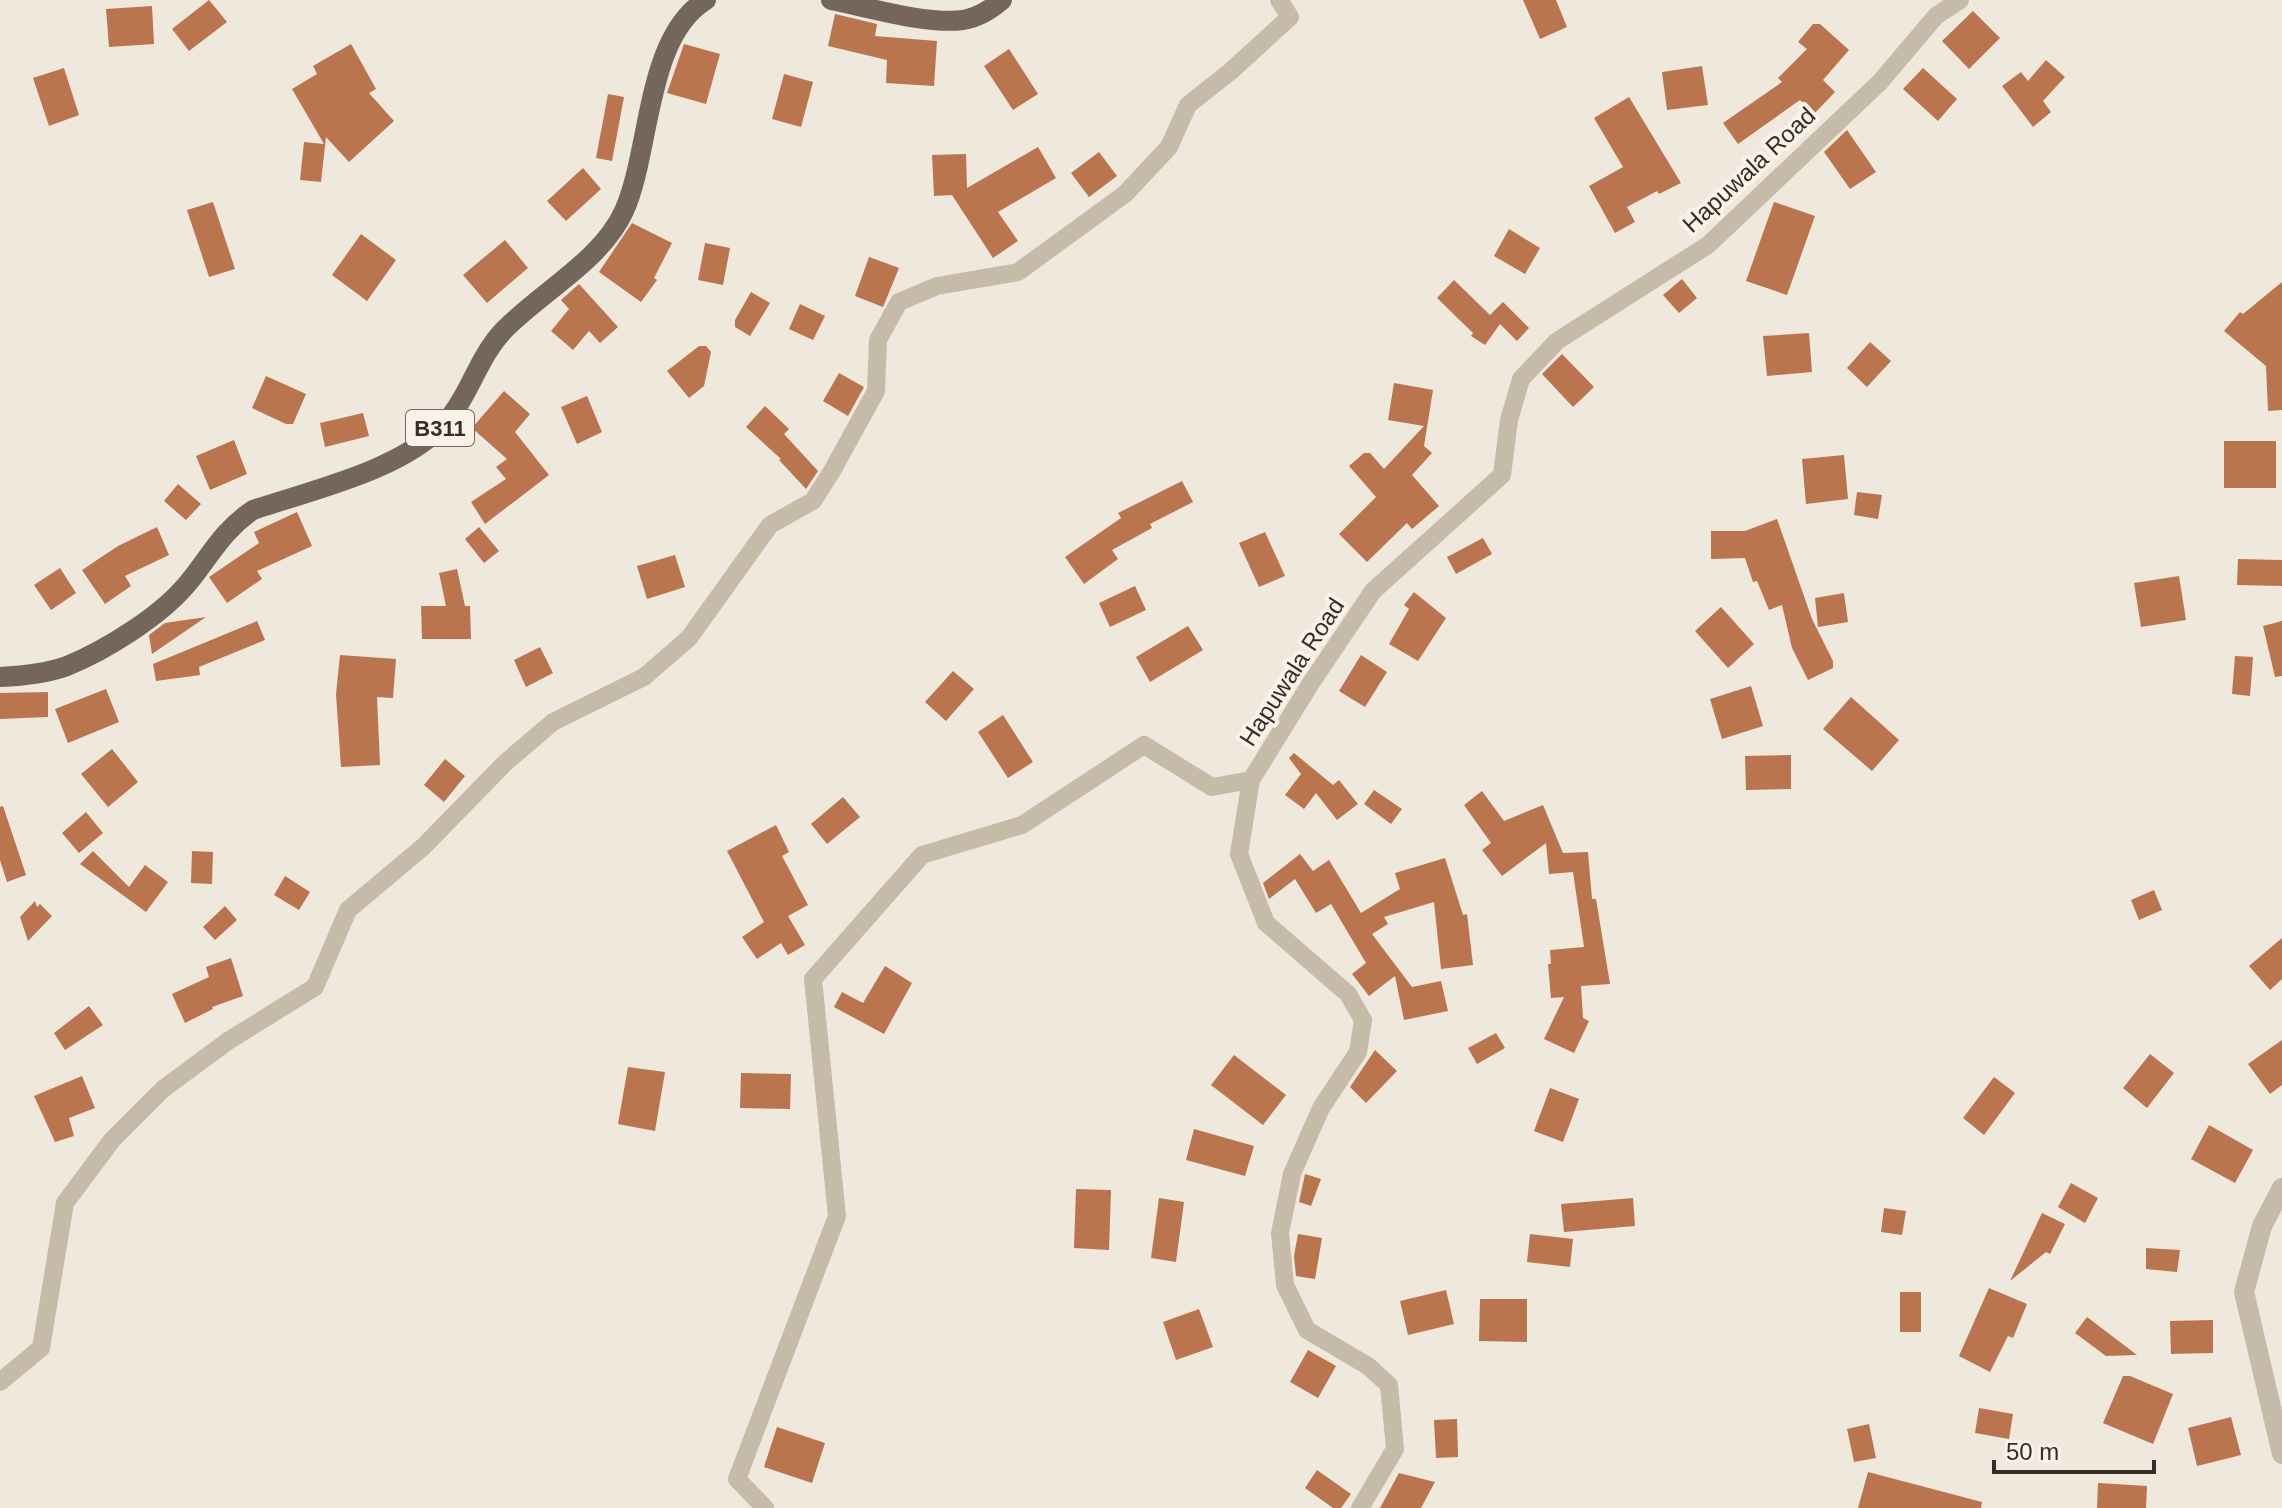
<svg xmlns="http://www.w3.org/2000/svg" width="2282" height="1508" font-family="Arial,sans-serif">
	<style>
		.building { fill: #ba754f }
		.lines { fill: none; stroke-linecap: round; stroke-linejoin: round }
		.minor { stroke: #c6baa9; stroke-width: 18 }
		.tertiary { stroke: #c6baa9; stroke-width: 20 }
		.primary { stroke: #75665b; stroke-width: 20 }
		.labels { text-anchor: middle; stroke-width: 8; stroke-linejoin: round; paint-order: stroke }
		.shield { fill: #f8f2e8; stroke: #6f6862; stroke-width: 2 }
		.shield-label { font-size: 22px; font-weight: bold; fill: #342d28 }
		.street-label { font-size: 24px; fill: #342d28; stroke: #f8f2e8 }
	</style>
	<rect width="100%" height="100%" fill="#efe8dc"/>
	<!-- building -->
	<path class="building" d="M209,0L227,22L189,51L172,29Z
		M1523,0H1556L1567,27L1540,39Z
		M152,6L154,44L109,47L106,9Z
		M1973,11L2000,38L1969,69L1942,41Z
		M835,14L877,24L875,36L937,41L934,86L886,83L887,60L828,46Z
		M1813,24H1820L1849,50L1823,80L1835,92L1814,114L1800,100L1738,144L1723,123L1782,82L1778,78L1807,49L1798,42Z
		M351,44L376,89L369,93L394,121L349,162L326,137L321,182L300,180L304,142L324,144L292,89L317,74L313,66Z
		M684,44L720,54L706,104L667,93Z
		M1009,49L1038,94L1013,110L984,66Z
		M2046,60L2065,77L2043,101L2051,112L2033,127L2002,86L2021,72L2028,81Z
		M1702,66L1708,105L1667,110L1662,72Z
		M64,68L79,115L49,126L33,78Z
		M1923,68L1957,99L1938,121L1903,89Z
		M784,74L813,82L801,127L772,119Z
		M608,94L624,97L612,161L596,158Z
		M1629,97L1681,183L1659,194L1657,191L1627,207L1635,222L1615,233L1589,186L1623,167L1594,118Z
		M1847,130L1876,172L1850,189L1824,152Z
		M1038,147L1056,178L998,212L1018,241L993,258L952,195L934,196L932,155L966,154L967,188Z
		M1099,152L1117,176L1089,197L1071,173Z
		M583,168L601,189L566,221L547,201Z
		M213,202L235,269L209,277L187,210Z
		M1774,202L1815,216L1787,295L1746,281Z
		M632,223L672,243L654,278L657,280L641,302L599,272Z
		M1509,229L1540,248L1525,274L1494,256Z
		M361,234L396,260L367,301L332,275Z
		M505,240L528,268L487,303L463,275Z
		M705,243L730,248L723,285L698,280Z
		M869,257L899,268L883,307L855,296Z
		M1682,279L1697,298L1679,313L1663,295Z
		M1454,280L1490,315L1503,302L1529,328L1517,341L1500,324L1485,345L1471,336L1473,333L1437,298Z
		M2282,282V410L2268,411L2266,366L2224,331L2240,312L2243,314Z
		M579,284L618,327L600,343L589,331L573,350L551,331L569,309L561,300Z
		M751,292L770,303L750,336L735,327V320Z
		M800,304L825,316L813,340L789,329Z
		M1809,333L1812,372L1767,376L1763,336Z
		M1870,342L1891,361L1867,387L1847,368Z
		M699,346H706L711,352L704,386L689,398L667,371Z
		M1562,354L1594,387L1573,407L1542,374Z
		M839,373L864,387L848,416L823,401Z
		M266,376L306,394L293,424H286L252,408Z
		M1394,383L1433,390L1424,446L1432,453L1412,475L1439,506L1412,529L1407,523L1367,562L1339,534L1376,497L1349,466L1364,453H1370L1384,469L1424,426L1388,420Z
		M504,391L530,414L515,432L549,475L485,524L471,502L506,479L496,467L507,459L472,428Z
		M587,396L602,432L577,444L561,407Z
		M765,406L789,429L784,434L818,471L806,489L779,460L781,459L746,427Z
		M363,413L369,436L325,447L320,423Z
		M234,440L247,474L210,490L196,456Z
		M2224,441H2276V488H2224Z
		M1844,455L1848,499L1806,504L1802,459Z
		M1182,481L1193,502L1150,524L1152,528L1112,550L1118,559L1084,584L1065,557L1121,518L1118,513Z
		M178,484L201,504L186,520L164,501Z
		M1857,492L1882,495L1878,519L1854,515Z
		M297,512L312,546L257,571L262,579L227,603L209,577L259,543L254,532Z
		M1777,519L1812,619L1833,661V668L1808,680L1792,648L1782,605L1769,610L1757,581L1753,582L1745,558L1711,559V531H1745Z
		M157,527L169,555L125,576L131,586L105,604L82,570L118,546Z
		M479,527L499,551L484,563L465,539Z
		M1265,532L1285,576L1259,587L1239,543Z
		M1483,538L1492,554L1456,574L1447,557Z
		M675,555L685,587L647,599L637,566Z
		M2238,559L2282,560V586L2237,585Z
		M60,568L76,593L51,610L34,585Z
		M457,569L465,606H470L471,639H422L421,606H446L439,573Z
		M2179,576L2186,620L2141,627L2134,583Z
		M1135,586L1146,610L1110,627L1099,603Z
		M1414,592L1446,618L1418,661L1389,644L1409,609L1404,605Z
		M1844,593L1848,622L1818,627L1815,598Z
		M1721,607L1754,644L1728,668L1695,631Z
		M206,617L152,654L149,635L165,623Z
		M257,621L265,640L199,667L200,675L156,681L153,664Z
		M2282,621V676L2275,677L2263,626Z
		M1188,626L1203,650L1150,682L1136,657Z
		M540,647L553,673L526,687L514,660Z
		M340,655L396,659L393,698L377,697L380,765L341,767L336,694Z
		M1361,655L1387,672L1365,707L1339,691Z
		M2235,656L2253,657L2250,696L2232,694Z
		M953,671L974,689L946,721L925,702Z
		M1751,686L1763,726L1722,739L1710,699Z
		M106,689L119,722L68,743L55,709Z
		M48,692V717L0,719V693Z
		M1851,697L1899,740L1872,771L1823,729Z
		M1003,715L1033,762L1008,778L978,732Z
		M112,749L138,782L108,807L81,774Z
		M1294,753L1333,785L1339,780L1358,804L1337,820L1316,793L1304,809L1285,795L1301,774L1289,758Z
		M1791,755V789L1746,790L1745,756Z
		M445,759L465,776L444,802L424,785Z
		M1374,790L1402,809L1391,824L1364,804Z
		M1482,791L1504,821L1543,805L1563,853L1588,852L1592,899H1596L1610,984L1581,986L1583,1018L1589,1021L1574,1053L1544,1039L1564,997L1551,998L1548,964H1551L1550,950L1584,947L1573,872L1549,874L1546,843L1502,876L1482,850L1491,843L1464,805Z
		M843,797L860,817L827,844L811,824Z
		M3,806L26,875L7,882L0,860V807Z
		M86,812L103,833L79,853L62,833Z
		M776,825L789,852L782,856L808,905L788,916L805,945L788,955L781,943L757,959L742,937L764,922L727,851Z
		M93,851L129,887L145,865L168,882L146,912L80,864Z
		M192,851L213,852L212,884L191,883Z
		M1300,854L1313,871L1329,860L1361,913L1400,889L1395,873L1445,858L1463,915L1467,914L1473,965L1441,969L1434,902L1384,917L1388,924L1372,934L1412,987L1441,981L1448,1011L1404,1020L1395,976L1369,996L1352,974L1366,963L1331,904L1316,913L1295,879L1269,899L1263,883Z
		M285,876L310,892L299,910L274,895Z
		M2154,890L2162,910L2139,920L2131,900Z
		M35,901L37,907L40,904L52,916L28,941L20,917Z
		M225,906L237,920L215,940L203,927Z
		M2282,938V979L2270,990L2249,966Z
		M231,958L243,996L212,1007L213,1009L185,1023L172,994L209,977L206,967Z
		M885,966L912,983L884,1034L834,1007L842,992L863,1003Z
		M89,1006L103,1025L65,1050L54,1033Z
		M1496,1033L1505,1048L1477,1064L1468,1048Z
		M2282,1040V1085L2270,1094L2248,1064Z
		M1375,1050L1397,1071L1366,1103L1350,1087Z
		M2150,1054L2174,1073L2147,1108L2123,1088Z
		M1234,1055L1286,1095L1263,1125L1211,1085Z
		M628,1067L665,1072L655,1131L618,1124Z
		M741,1073L791,1074L790,1109L740,1108Z
		M82,1076L95,1108L69,1118L74,1136L55,1142L34,1096Z
		M1994,1077L2015,1093L1984,1135L1963,1118Z
		M1550,1088L1579,1099L1563,1142L1534,1131Z
		M2209,1125L2253,1150L2235,1183L2191,1159Z
		M1194,1129L1254,1146L1245,1176L1186,1160Z
		M1305,1174L1321,1179L1311,1206L1299,1202Z
		M2071,1183L2098,1198L2085,1223L2058,1207Z
		M1076,1189L1111,1190L1109,1250L1074,1248Z
		M1159,1198L1184,1202L1176,1262L1151,1258Z
		M1633,1198L1635,1226L1564,1232L1561,1204Z
		M1884,1208L1906,1211L1902,1235L1881,1232Z
		M2042,1213L2065,1224L2050,1254L2046,1252L2010,1281Z
		M1298,1234L1322,1238L1315,1279L1296,1276L1294,1256Z
		M1530,1234L1573,1239L1570,1267L1527,1262Z
		M2146,1248L2180,1250L2177,1272L2146,1269Z
		M1989,1288L2027,1304L2013,1338L2008,1336L1990,1372L1959,1356Z
		M1446,1290L1454,1324L1408,1335L1400,1301Z
		M1900,1292H1921V1332H1900Z
		M1480,1299H1527V1342L1479,1341Z
		M1199,1309L1213,1347L1176,1360L1163,1322Z
		M2087,1317L2137,1355L2106,1356L2075,1333Z
		M2213,1320V1353L2171,1354L2170,1321Z
		M1308,1350L1336,1366L1318,1398L1290,1382Z
		M2123,1376H2130L2173,1394L2153,1444L2103,1423Z
		M1979,1408L2013,1414L2009,1439L1975,1433Z
		M2231,1417L2241,1455L2197,1466L2188,1428Z
		M1457,1419L1458,1457L1436,1458L1434,1420Z
		M1869,1424L1876,1458L1854,1462L1847,1429Z
		M777,1427L825,1443L812,1483L764,1467Z
		M1317,1470L1351,1494L1341,1508H1333L1305,1488Z
		M1868,1472L1982,1502L1981,1508H1858Z
		M1399,1473L1435,1482L1421,1508H1380Z
		M2098,1483L2147,1486L2146,1508H2097Z"/>
	<g class="lines">
		<!-- minor -->
		<path class="minor" d="M0,1382L41,1348L65,1203L112,1140L163,1089L228,1041L315,987L348,910L423,847L505,763L553,722L644,677L689,638L770,525L813,501L832,471L876,391L878,340L899,302L937,286L1018,272L1125,194L1169,147L1188,105L1231,71L1290,17L1279,0
			M765,1508L737,1479L837,1216L813,979L922,855L1022,825L1144,745L1212,787L1251,780
			M1360,1508L1395,1449L1389,1385L1368,1366L1307,1330L1285,1285L1280,1233L1292,1174L1321,1108L1358,1052L1363,1020L1348,994L1266,923L1239,854L1251,780L1311,683L1373,591L1502,475L1509,420L1521,379L1557,341L1708,245L1880,82L1936,16L1960,0"/>
		<!-- tertiary -->
		<path class="tertiary" d="M2282,1188L2262,1226L2244,1292L2282,1454"/>
		<!-- primary -->
		<path class="primary" d="M831,0C867,7 927,25 963,20C979,17 990,10 1002,0
			M0,677C22,676 45,674 67,666C106,650 161,616 188,583C211,555 222,531 253,510C312,490 403,470 445,423C470,395 478,357 504,330C541,292 602,260 624,211C651,152 645,37 706,0"/>
	</g>
	<g class="labels">
		<!-- shield labels -->
		<rect class="shield" x="406" y="410" width="68" height="36" rx="6"/>
		<g class="shield-label">
			<text x="440" y="436">B311</text>
		</g>
		<!-- street labels -->
		<g class="street-label">
			<text transform="translate(1749 170) rotate(-43)" y="8">Hapuwala Road</text>
			<text transform="translate(1292 672) rotate(-57)" y="8">Hapuwala Road</text>
		</g>
	</g>
	<!-- scale -->
	<path d="M1994 1460v12h160v-12" fill="none" stroke="#342d28" stroke-width="4"/>
	<text x="2006" y="1460" font-size="24" fill="#342d28" stroke="#f8f2e8" stroke-width="6" paint-order="stroke">50 m</text>
</svg>
